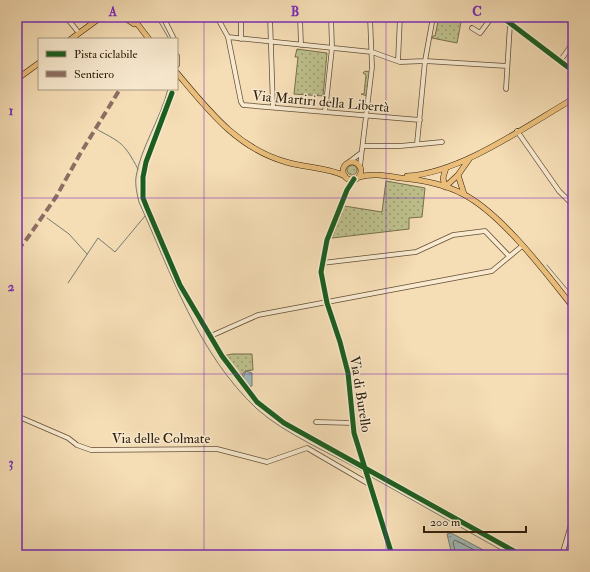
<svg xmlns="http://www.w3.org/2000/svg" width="590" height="572" font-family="'IM FELL Double Pica',serif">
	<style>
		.grass { fill: url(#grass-dots); stroke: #77704c }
		.water { fill: url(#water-ripples); stroke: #747c74 }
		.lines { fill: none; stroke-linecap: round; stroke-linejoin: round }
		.shore { stroke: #696c62; stroke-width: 1 }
		.stream { stroke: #747c74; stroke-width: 1 }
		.minor-casing { stroke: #624f36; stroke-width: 5.5 }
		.major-casing { stroke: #31200c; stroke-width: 6 }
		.minor { stroke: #f8e9cf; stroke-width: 4 }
		.major { stroke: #eabe7a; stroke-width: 5 }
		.quiet { stroke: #8d6e63; stroke-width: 4; stroke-dasharray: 8 4; stroke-linecap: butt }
		.cycleway-casing { stroke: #f8e9cf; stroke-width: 8 }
		.cycleway { stroke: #1b5e20; stroke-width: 5 }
		.grid { fill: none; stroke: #7b2cbf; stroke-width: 1; stroke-opacity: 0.55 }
		.labels { text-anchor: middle; stroke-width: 3; stroke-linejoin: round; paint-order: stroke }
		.street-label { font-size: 14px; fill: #31200c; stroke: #f8e9cf }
		.neatline { fill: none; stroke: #7b2cbf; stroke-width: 1.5 }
		.grid-label { font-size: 13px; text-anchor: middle; font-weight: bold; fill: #7b2cbf }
	</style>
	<defs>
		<pattern id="grass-dots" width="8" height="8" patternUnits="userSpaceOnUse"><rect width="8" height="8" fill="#bdc08c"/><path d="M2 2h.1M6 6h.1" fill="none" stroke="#9a9c71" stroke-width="1.8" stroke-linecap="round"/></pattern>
		<pattern id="water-ripples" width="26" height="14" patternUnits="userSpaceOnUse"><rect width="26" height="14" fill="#a1b9b9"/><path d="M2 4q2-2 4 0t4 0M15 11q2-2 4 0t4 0" fill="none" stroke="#849695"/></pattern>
	</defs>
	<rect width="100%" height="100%" fill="#f5ddb5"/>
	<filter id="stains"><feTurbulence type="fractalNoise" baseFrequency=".005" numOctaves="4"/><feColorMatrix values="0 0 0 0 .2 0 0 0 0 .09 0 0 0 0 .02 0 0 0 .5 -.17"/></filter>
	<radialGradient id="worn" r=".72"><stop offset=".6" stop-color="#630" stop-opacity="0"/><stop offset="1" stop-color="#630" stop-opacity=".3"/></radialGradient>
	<!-- grass -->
	<path class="grass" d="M439,17H462L457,43L432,38L433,36H435Z
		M297,49L327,53L323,96L294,94L298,57H295Z
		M365,71L370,72L367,96L361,94H364L366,75L363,73Z
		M347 170a5 5 0 1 1 10 0a5 5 0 1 1-10 0Z
		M386,181L425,188L422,217L409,218V229L332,238L344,206L382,212Z
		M232,354H252L253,370L245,371L242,375L248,388L247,390L223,356Z"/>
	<!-- water -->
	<path class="water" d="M246,371L252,373V386L248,387L243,377Z
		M451,533L489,553L490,555H452L447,534Z"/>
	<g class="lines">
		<!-- shore -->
		<path class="shore" d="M456,555L453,542L455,540L484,555"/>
		<!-- stream -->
		<path class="stream" d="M156,17L169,39
			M168,89C161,118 140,149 136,177C135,185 137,194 139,202C171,273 198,354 257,409C285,434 330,453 364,472
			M98,130C122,143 124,143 138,169
			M47,218L69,234L87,254
			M547,265L573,296
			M68,283L98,238L115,252L145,216
			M368,475L510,555"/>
		<defs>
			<path id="minor" d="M66,17L79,33
				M163,17L174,39
				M217,17L228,37L241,102L243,105L420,120
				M241,17V39
				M270,17L273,107
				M300,17L301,45
				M502,17L573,71
				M472,28L480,33L492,17
				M228,37L372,52L400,62L425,61L507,66
				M177,56V65
				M398,61L400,17
				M560,61L573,43
				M506,89L510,24
				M325,112L332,48L331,17
				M517,131L559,191L573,205
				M417,144L425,61L433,17
				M363,146H400L442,142
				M349,162L361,153
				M360,166L372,67L370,17
				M354,179L347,190L327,240L321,272L327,303L340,342L348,373L354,433L392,555
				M322,263L416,252L453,235L485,231L509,256
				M213,335L258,315L492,271L522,246
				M17,416L68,438L77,445L91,450L217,449L267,462L307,448L369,484
				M316,422L353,423
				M562,555L573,518"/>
			<path id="major" d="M116,17H120
				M123,17L134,24
				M132,17L149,39
				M71,39L97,20L105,17
				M177,73C209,111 237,148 286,162C306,168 327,167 345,176
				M17,79L39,63
				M343 171a9 9 0 1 1 18 0a9 9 0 1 1-18 0Z
				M407,176C461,173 526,126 573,99
				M359,177C373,173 387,176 401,178C423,180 444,184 463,194C502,214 546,273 573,307
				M445,187L443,178L446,168
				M445,187L458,175
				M464,194L458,175L470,158"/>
		</defs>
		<!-- minor casing -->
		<use href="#minor" class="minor-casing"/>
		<!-- major casing -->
		<use href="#major" class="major-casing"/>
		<!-- minor -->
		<use href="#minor" class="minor"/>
		<!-- major -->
		<use href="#major" class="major"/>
		<!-- quiet -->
		<path class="quiet" d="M148,39V38
			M17,249L24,243L56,197L80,154L120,89"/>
		<defs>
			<path id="cycleway" d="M502,17L573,71
				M172,93L146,162L143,177V198L147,208L180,285L222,356L257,402L284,423L521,555
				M354,179L347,190L327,240L321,272L327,303L340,342L348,373L354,433L392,555"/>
		</defs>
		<!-- cycleway casing -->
		<use href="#cycleway" class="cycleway-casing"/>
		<!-- cycleway -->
		<use href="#cycleway" class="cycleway"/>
	</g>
	<!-- grid -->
	<path class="grid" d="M204,17V555M386,17V555M17,198H573M17,374H573"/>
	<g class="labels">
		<!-- street labels -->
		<g class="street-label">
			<text transform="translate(321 101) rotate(5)" y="5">Via Martiri della Libertà</text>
			<text transform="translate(361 394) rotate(81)" y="5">Via di Burello</text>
			<text x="161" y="443">Via delle Colmate</text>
		</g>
	</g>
	<!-- margin -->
	<rect width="590" height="572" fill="none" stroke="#f5ddb5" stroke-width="44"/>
	<!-- legend -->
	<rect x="38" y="38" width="140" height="52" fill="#f8e9cf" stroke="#a89981"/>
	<rect x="46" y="51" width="20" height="6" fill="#1b5e20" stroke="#a89981"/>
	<text x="74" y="58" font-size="12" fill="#31200c">Pista ciclabile</text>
	<rect x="46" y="71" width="20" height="6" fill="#8d6e63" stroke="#a89981"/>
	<text x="74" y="78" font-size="12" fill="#31200c">Sentiero</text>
	<!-- scale -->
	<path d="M424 526v6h102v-6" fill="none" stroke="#31200c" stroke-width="2"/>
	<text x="430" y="526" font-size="12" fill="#31200c" stroke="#f8e9cf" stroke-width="3" paint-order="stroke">200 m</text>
	<rect x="22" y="22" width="546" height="528" class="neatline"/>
	<g class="grid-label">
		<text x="113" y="16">A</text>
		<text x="295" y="16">B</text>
		<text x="477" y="16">C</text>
		<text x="11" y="115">1</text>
		<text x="11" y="291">2</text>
		<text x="11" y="467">3</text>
	</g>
	<rect width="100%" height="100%" filter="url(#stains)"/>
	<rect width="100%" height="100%" fill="url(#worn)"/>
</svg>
